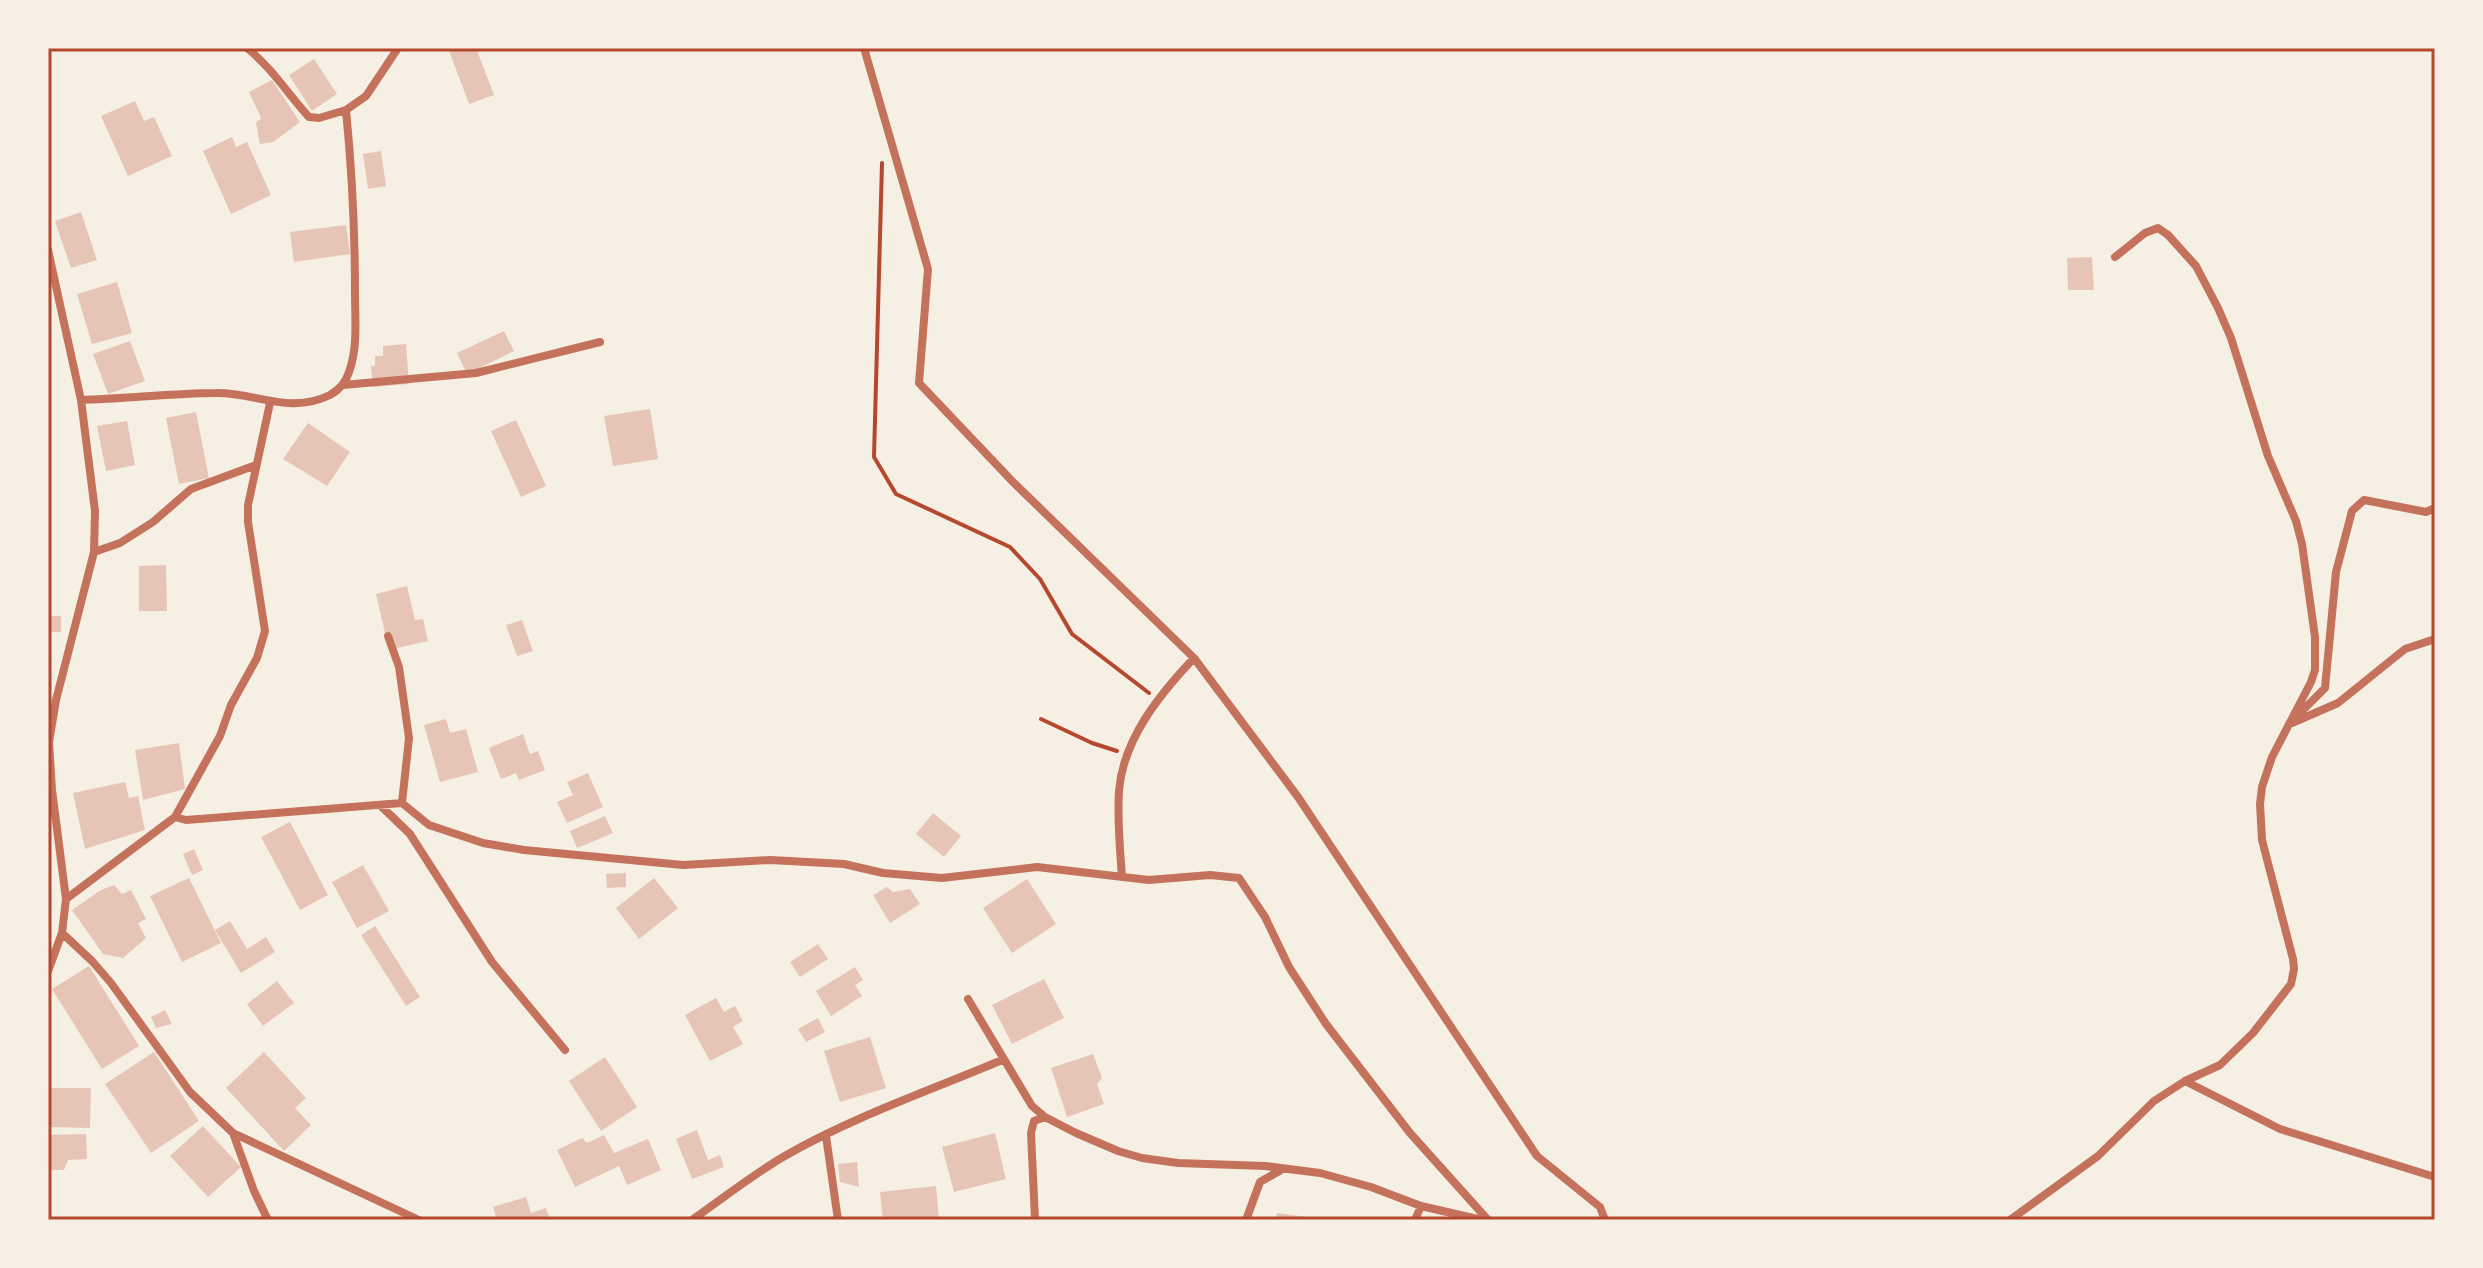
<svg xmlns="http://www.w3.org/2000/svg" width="2483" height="1268" font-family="Commissioner,sans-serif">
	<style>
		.building { fill: #e6c5b7 }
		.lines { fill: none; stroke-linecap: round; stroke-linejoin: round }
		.path { stroke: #b5482f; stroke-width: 4 }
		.minor { stroke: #c5725c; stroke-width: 8 }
		.neatline { fill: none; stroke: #b5482f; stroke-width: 3 }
	</style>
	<rect width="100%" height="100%" fill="#f6efe4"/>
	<!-- building -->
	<path class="building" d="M448,48H476L494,95L469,104Z
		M314,59L337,94L312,111L289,75Z
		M272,80L300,122L273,142L260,144L256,123L261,118L249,92Z
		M135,101L144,121L154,117L172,156L128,176L101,116Z
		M232,137L236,147L247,142L271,195L231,214L203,151Z
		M381,151L386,186L368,189L363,154Z
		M81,212L97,260L71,268L55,221Z
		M346,225L350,254L294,262L290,232Z
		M2092,257L2094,290H2068L2067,258Z
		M117,282L132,333L92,344L77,294Z
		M504,331L514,351L467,374L457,353Z
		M130,341L145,381L108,394L93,354Z
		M406,344L409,384L373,387L371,366H375V356H383V346Z
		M650,409L658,459L613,466L604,416Z
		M196,412L209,478L179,484L166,418Z
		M516,420L546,486L521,497L491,431Z
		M127,421L135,465L106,471L97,426Z
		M308,423L350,452L327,486L283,459Z
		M166,565L167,611H139V566Z
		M407,586L415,620L423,619L428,641L389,650L376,594Z
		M48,616H61V632H48Z
		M522,620L533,651L517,656L506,625Z
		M446,719L450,733L466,729L478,772L440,782L424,725Z
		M523,734L530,754L538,751L545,770L519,780L516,773L501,779L489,748Z
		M179,743L185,789L143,800L135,750Z
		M588,773L603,807L567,823L557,802L573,795L567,782Z
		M125,782L129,798L138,796L145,830L85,849L73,793Z
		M933,813L961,836L944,857L916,834Z
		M605,816L613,833L577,848L570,831Z
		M290,822L328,895L300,910L261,837Z
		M194,849L203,870L192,875L183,854Z
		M363,865L389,911L357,928L332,882Z
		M626,873V887L607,888L606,874Z
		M189,878L221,943L182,962L150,896Z
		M654,878L678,908L639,939L616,908Z
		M1027,879L1056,924L1012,953L983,908Z
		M114,885L122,894L131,890L146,919L138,923L146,938L123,958L103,954L72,910L101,890Z
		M887,887L893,892L910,889L920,904L890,923L873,895Z
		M230,921L247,949L266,937L275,952L241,973L215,930Z
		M375,926L420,997L406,1006L361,935Z
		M818,944L828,959L800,977L790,962Z
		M89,966L139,1046L102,1069L52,989Z
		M855,967L863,980L855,985L862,996L831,1016L816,991Z
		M1044,979L1064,1018L1012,1044L992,1005Z
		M277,981L294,1003L263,1026L247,1004Z
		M716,998L724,1012L735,1006L743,1021L733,1027L743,1044L710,1061L685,1015Z
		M165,1010L172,1024L156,1028L151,1017Z
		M818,1018L825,1032L806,1042L798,1029Z
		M870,1037L886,1088L840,1102L824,1051Z
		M154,1052L199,1121L151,1153L105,1084Z
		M264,1052L306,1098L295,1108L311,1125L284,1151L226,1088Z
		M1093,1054L1102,1078L1097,1084L1104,1104L1067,1117L1051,1068Z
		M605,1057L637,1107L601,1131L569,1081Z
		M48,1088H91L90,1128L48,1127Z
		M203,1126L241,1167L208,1197L170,1156Z
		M697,1130L708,1160L720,1155L724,1167L692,1179L676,1139Z
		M995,1133L1006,1179L954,1192L942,1147Z
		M86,1134L87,1159L68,1160L64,1170H48V1135Z
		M604,1135L614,1153L648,1139L661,1170L627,1185L619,1166L575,1187L557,1150L582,1138L587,1143Z
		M857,1162L859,1187L840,1182L838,1164Z
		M936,1186L939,1220H883L880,1192Z
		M526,1197L531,1213L546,1208L550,1220H497L493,1207Z
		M1277,1213L1315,1218L1314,1220H1276Z"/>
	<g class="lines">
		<!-- path -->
		<path class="path" d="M882,163L874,457L896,494L1010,547L1040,579L1072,634L1149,693
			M1041,719L1092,743L1117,751"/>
		<!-- minor -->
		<path class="minor" d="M247,48C273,69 287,93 309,117L319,118L346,110
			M864,48L928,269L919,383L1013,482L1194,658L1298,797L1537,1156L1600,1207L1605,1220
			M48,250L81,400L95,511L94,552L56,700L49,742L52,790L66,899
			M343,385L476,373L600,342
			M81,400C126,399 171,393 216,393C254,392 290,415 330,395C339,390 346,382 349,372C358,348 355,319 355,293C355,231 352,171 346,110L366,96L398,48
			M94,552L120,543L153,522L191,489L256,465
			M388,636L399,667L409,738L402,803
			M2297,716L2325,688L2336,572L2352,511L2364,500L2426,512L2435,508
			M2292,723L2338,703L2405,649L2435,639
			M380,805L410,834L492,962L565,1050
			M175,817L220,736L231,705L257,658L265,631L248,522V505L270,403
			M1122,877C1120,849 1117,819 1119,791C1123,739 1160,694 1194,658
			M62,933L92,961L111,983L190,1092L233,1133L419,1220
			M48,971L62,933L66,899L175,817L186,820L402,803L429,825L483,843L524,850L683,865L770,860L844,864L883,873L942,878L1037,867L1149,880L1210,875L1239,878L1265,917L1289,967L1326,1024L1410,1133L1488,1220
			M968,999L1032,1106L1045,1117L1076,1133L1118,1151L1142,1158L1178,1163L1265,1166L1320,1173L1371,1187L1421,1206L1482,1220
			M2185,1081L2280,1129L2435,1177
			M233,1133L254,1191L268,1220
			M826,1136L838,1220
			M692,1220C722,1199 751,1176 783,1157C852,1117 929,1091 1002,1060
			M1035,1220L1031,1133L1034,1121L1045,1117
			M1246,1220L1260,1182L1281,1170
			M1415,1220L1421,1206
			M2010,1220L2098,1156L2154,1101L2185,1081L2220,1065L2253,1033L2291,984L2294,969L2293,959L2262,840L2260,804L2262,787L2272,757L2311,682L2315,670V637L2302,544L2296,521L2268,456L2231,338L2218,308L2196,266L2168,235L2158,228L2145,233L2115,257"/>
	</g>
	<!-- border -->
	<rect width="2483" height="1268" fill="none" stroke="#f6efe4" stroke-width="100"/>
	<rect x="50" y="50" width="2383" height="1168" class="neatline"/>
</svg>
